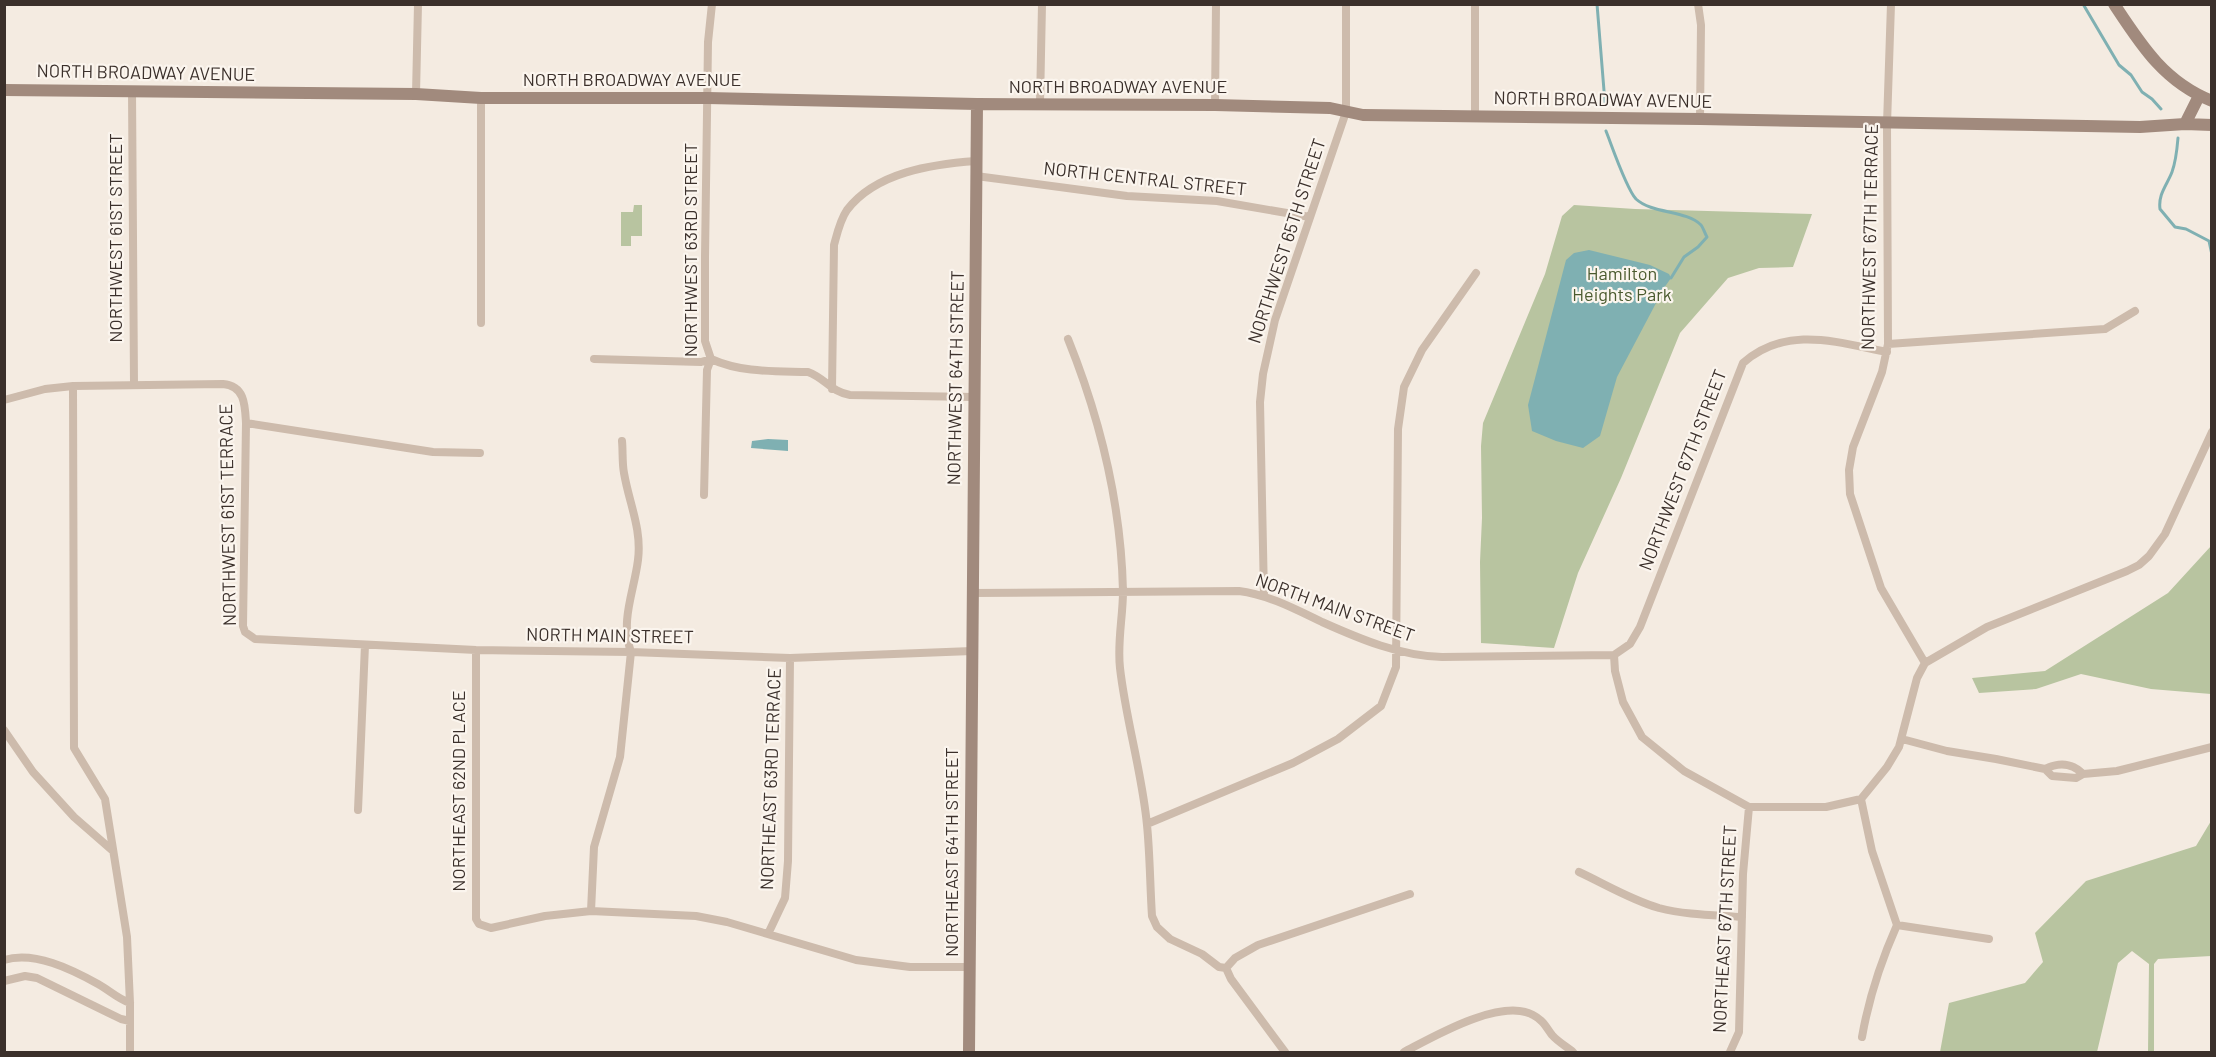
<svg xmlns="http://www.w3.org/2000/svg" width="2216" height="1057" font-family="Barlow,sans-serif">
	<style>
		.green { fill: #b8c4a0 }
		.water { fill: #7fb0b2 }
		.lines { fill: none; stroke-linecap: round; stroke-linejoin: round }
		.stream { stroke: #7fb0b2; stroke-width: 3 }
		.street { stroke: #cdbbac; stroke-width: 8 }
		.secondary { stroke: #a18a7d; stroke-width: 12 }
		.labels { text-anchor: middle; stroke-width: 4.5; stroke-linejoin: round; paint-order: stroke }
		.street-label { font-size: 18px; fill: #3b302b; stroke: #fbf5ee }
		.park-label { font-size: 18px; fill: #4a5a2e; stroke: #fbf5ee }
	</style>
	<rect width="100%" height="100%" fill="#f4ebe1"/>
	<!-- green -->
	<path class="green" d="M634,205H642V236H631V246H621V212H633Z
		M1574,205L1635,209L1812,214L1793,267L1759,268L1728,278L1680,333L1621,478L1578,573L1554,648L1481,643L1480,562L1482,518L1481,446L1483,423L1545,274L1562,216Z
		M2211,546V694L2151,689L2081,674L2036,689L1979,693L1972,678L2045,671L2168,593Z
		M2211,821V956L2158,959L2154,964V1052H2148L2149,964L2132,951L2118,963L2097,1052H1940L1949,1003L2025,983L2043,962L2035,933L2086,881L2196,846Z"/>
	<!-- water -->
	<path class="water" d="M1589,250L1650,265L1669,274L1671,278L1664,288L1617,377L1600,436L1583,448L1556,441L1532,431L1528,405L1566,260L1574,253Z
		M768,439L788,440V451L751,448L752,441Z"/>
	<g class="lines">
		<!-- stream -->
		<path class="stream" d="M1597,4L1605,103
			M2083,4L2119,65L2131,75L2142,92L2152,99L2161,109
			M1606,131C1612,146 1626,188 1636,199C1652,214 1686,210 1701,225C1703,227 1705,234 1707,237L1698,247L1684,257L1671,278
			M2178,138C2177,150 2176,161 2172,172C2167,185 2158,194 2160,209L2175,227L2186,229L2209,241L2212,255"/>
		<!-- street -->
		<path class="street" d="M1698,4L1701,25L1700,119
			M1891,4L1887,124L1888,344L1882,372L1853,447L1849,470L1850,494L1881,588L1925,663
			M132,91L134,384
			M416,94L418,4
			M481,98V323
			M1040,104L1042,4
			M1215,105L1216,4
			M1475,116V4
			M976,176L1127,196L1217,201L1310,217
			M1068,339C1101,421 1121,503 1123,591C1123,617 1117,642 1120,668C1126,721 1142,772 1147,825C1150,855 1150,886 1152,916L1157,927L1170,939L1202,954L1219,967L1226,968
			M1888,344L2105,329L2135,311
			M594,359L701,362L711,359C742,373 775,371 808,372C825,378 831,392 850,395L974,397
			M73,386L74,748L105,799L127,937L130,1003V1052
			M832,389L834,245C837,234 840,220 847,210C876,172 933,164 976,161
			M4,400L45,389L73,386L223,384C245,386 245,405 246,423L243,626L245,632L255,639L476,650L631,652L790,658L972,651
			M246,423L433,452L480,453
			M704,495L707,370L711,359L705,341V257L708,42L712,4
			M972,593L1239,591C1269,595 1295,609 1322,622C1360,639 1400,656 1442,657L1614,655L1630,644L1640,627L1743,363C1786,325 1836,342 1887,352
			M1264,596L1260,402L1263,374L1275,320L1346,112V4
			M476,650V919L479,924L491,928L545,916L591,911L696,916L727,922L856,960L910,967H970
			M1614,655L1615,671L1623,702L1642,737L1684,771L1749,807H1826L1861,799
			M4,730L33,772L74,817L113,851
			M1902,739L1947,751L1996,759L2045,769L2052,776L2076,778L2083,774L2117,771L2212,747
			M2045,769C2059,762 2072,763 2083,774
			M358,810L365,645
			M1147,824L1293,763L1338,739L1381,706L1396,667L1398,429L1404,387L1422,350L1476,273
			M1579,872C1605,884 1631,900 1659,908C1686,915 1714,915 1742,917
			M591,911L594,847L620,757L631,652C620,620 634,592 638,560C642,529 629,503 624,473C622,463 623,451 622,441
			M1897,925L1989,939
			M768,934L785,898L788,861L790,658
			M4,960C35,951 71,969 98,984C109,990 118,999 130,1003
			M1226,968L1235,958L1258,945L1410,894
			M1226,968L1231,979L1285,1052
			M4,981L25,976L37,978L121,1019L130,1021
			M1862,1037C1869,997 1881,961 1897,925L1872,851L1861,799L1887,767L1899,747L1917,678L1925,663L1987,627L2127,571L2139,565L2149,556L2165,534L2212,432
			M1404,1052C1433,1037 1501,997 1533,1015C1543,1020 1546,1027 1552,1035C1557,1041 1567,1047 1573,1052
			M1730,1052L1739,1032L1743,874L1749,807"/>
		<!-- secondary -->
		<path class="secondary" d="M2114,4C2141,45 2164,82 2212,101
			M4,90L416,94L481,98H708L977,104L1215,105L1330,108L1363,115L1700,119L2140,127L2185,124L2212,125
			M2185,124L2199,96
			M969,1052L977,104"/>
	</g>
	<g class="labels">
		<!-- street labels -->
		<g class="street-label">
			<text transform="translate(146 73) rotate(1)" y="6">NORTH BROADWAY AVENUE</text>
			<text x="632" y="86">NORTH BROADWAY AVENUE</text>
			<text x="1118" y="93">NORTH BROADWAY AVENUE</text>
			<text transform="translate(1603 100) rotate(1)" y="6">NORTH BROADWAY AVENUE</text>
			<text transform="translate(1145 179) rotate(6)" y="6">NORTH CENTRAL STREET</text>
			<text transform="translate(1870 237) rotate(-89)" y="6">NORTHWEST 67TH TERRACE</text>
			<text transform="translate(116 238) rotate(-90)" y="6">NORTHWEST 61ST STREET</text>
			<text transform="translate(1287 241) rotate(-72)" y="6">NORTHWEST 65TH STREET</text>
			<text transform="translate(691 250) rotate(-90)" y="6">NORTHWEST 63RD STREET</text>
			<text transform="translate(956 378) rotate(-89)" y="6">NORTHWEST 64TH STREET</text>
			<text transform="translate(1683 470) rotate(-69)" y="6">NORTHWEST 67TH STREET</text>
			<text transform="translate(228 515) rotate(-91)" y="6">NORTHWEST 61ST TERRACE</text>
			<text transform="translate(1335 608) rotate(20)" y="6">NORTH MAIN STREET</text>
			<text transform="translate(610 636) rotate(1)" y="6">NORTH MAIN STREET</text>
			<text transform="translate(771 779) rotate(-88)" y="6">NORTHEAST 63RD TERRACE</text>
			<text transform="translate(459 791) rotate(-90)" y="6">NORTHEAST 62ND PLACE</text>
			<text transform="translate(952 852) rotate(-90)" y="6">NORTHEAST 64TH STREET</text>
			<text transform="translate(1725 929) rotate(-87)" y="6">NORTHEAST 67TH STREET</text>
		</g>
		<!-- park labels -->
		<g class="park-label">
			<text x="1622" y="280">Hamilton<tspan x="1622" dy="21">Heights Park</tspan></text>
		</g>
	</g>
	<!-- border -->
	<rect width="2216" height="1057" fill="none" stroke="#3b302b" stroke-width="12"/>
</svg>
